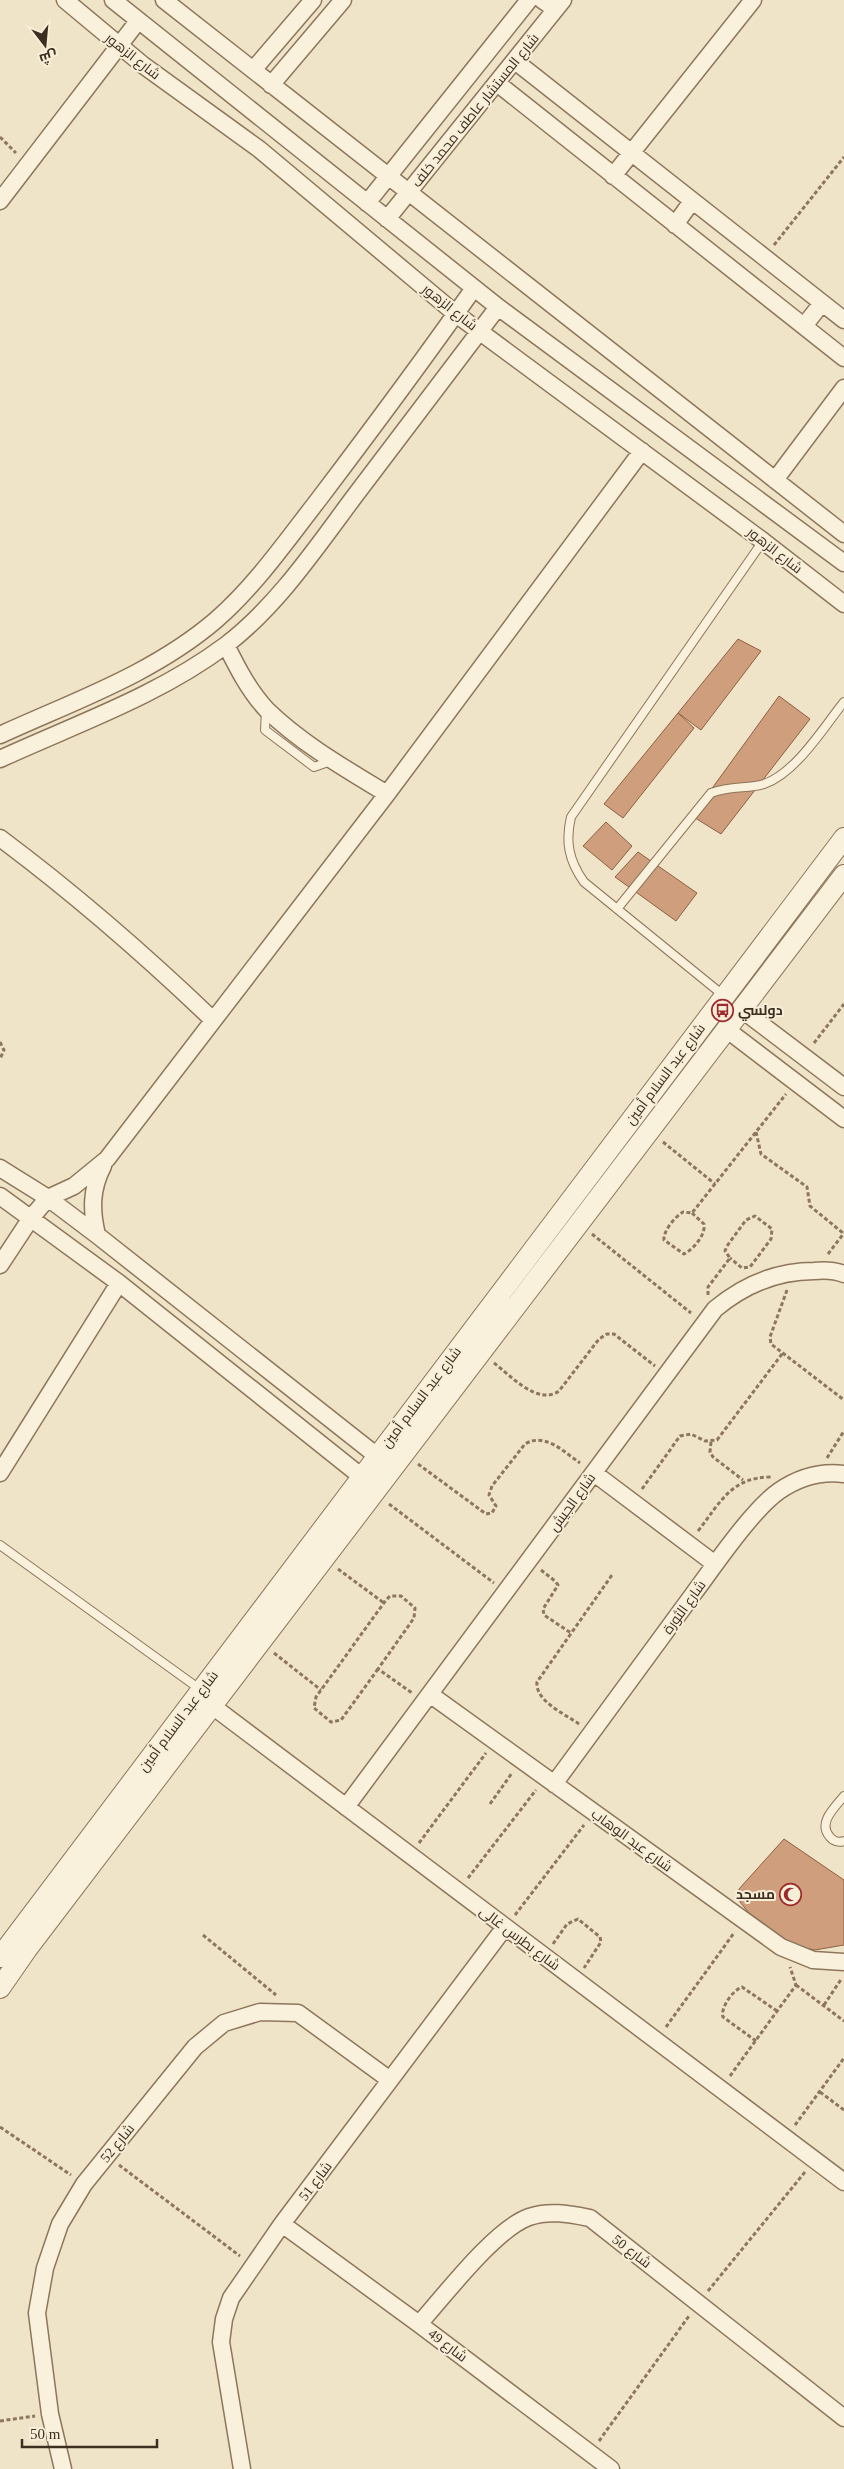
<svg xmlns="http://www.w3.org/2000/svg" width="844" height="2469" font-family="'Times New Roman',Cairo,serif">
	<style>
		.building { fill: #cf9f7d; stroke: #8d5f41 }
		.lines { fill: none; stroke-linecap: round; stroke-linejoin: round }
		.service-casing { stroke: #8d765c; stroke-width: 10 }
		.minor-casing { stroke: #8d765c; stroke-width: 19 }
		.tertiary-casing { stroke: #8d765c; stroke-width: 22 }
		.path { stroke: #8d765c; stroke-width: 3; stroke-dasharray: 4 2.5; stroke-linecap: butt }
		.service { stroke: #faf1dc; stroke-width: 8 }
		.minor { stroke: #faf1dc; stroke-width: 16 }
		.tertiary { stroke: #faf1dc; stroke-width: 20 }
		.labels { text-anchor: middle; stroke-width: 4; stroke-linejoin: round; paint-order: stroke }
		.street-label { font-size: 14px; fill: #3d2e20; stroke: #f7eed8 }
		.poi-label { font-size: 14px; font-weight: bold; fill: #3d2e20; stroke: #f7eed8; text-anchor: start }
	</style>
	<rect width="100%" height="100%" fill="#f0e4c8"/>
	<!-- building -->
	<path class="building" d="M738,639L761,651L701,730L678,713Z
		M779,696L810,719L721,834L692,816Z
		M678,713L694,728L623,818L604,804Z
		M606,822L632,846L612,870L583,846Z
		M638,852L697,893L676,921L615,877Z
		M784,1839L844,1880V1945L815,1950L800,1947L786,1940L749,1913L740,1902L739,1889Z"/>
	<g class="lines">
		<defs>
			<path id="service" d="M266,711L265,730L314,767L331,761
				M617,909L711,793C731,785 748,789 764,784C796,773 823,728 844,702
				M723,995L584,882C569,861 565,842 571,817L763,541
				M0,1545L201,1690
				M844,1796C835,1807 817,1823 830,1837C833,1841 839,1843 844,1841"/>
			<path id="minor" d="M65,0L143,65L259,149L456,314L763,541L844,604
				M113,0L498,307L844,563
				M164,0L844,534
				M542,0L555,9
				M515,61L844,320
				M253,70L313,0
				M497,83L844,358
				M271,85L343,0
				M613,176L753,0
				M0,201L138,21
				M367,203L529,0
				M387,219L563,0
				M675,225L692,201
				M804,326L822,303
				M775,480L844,388
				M226,645C237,667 249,691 267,710C302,744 346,769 387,794
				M0,735C74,701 153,674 216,620C256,585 287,540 319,499C372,429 424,359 474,288
				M0,759C76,724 158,696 226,645C277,606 316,548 354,497C402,434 450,371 498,307
				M0,838C75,894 145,955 213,1020
				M741,1009L844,1087
				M726,1029L844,1119
				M0,1168L48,1198L97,1235L377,1456
				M0,1196L119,1283L362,1477
				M97,1235C91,1210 91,1189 103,1166
				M0,1265L31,1218L48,1198L74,1186L107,1159L387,794L642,451
				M0,1473L119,1283
				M594,1473L715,1564
				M431,1695L781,1947L813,1960L844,1962
				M203,1699L844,2182
				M554,1784C601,1720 647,1657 694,1593C715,1565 752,1510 779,1491C798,1478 821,1471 844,1474
				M346,1807L715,1309C744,1285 776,1271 814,1271C824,1270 834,1270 844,1274
				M282,2224L419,2324L611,2469
				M419,2324C445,2295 495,2229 529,2217C549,2210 569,2214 590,2218L844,2418
				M63,2469L50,2414L37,2313L45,2268L60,2224L84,2184L195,2047L224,2023L260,2012L298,2013L390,2080
				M242,2469L221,2342L224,2319L231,2298L282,2224L505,1927"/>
			<path id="tertiary" d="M0,1957L844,838
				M0,1988L27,1949L844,875"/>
		</defs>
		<!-- service casing -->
		<use href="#service" class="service-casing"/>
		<!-- minor casing -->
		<use href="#minor" class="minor-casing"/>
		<!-- tertiary casing -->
		<use href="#tertiary" class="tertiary-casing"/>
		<!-- path -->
		<path class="path" d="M0,137L16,153
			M774,245L844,157
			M0,1042L4,1050L0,1059
			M814,1043L844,1004
			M756,1132L761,1154L807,1187L810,1206L843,1233
			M663,1142L715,1184
			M692,1213L704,1224C706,1234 694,1249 684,1254L664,1240C663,1231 675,1217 683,1212L692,1213L786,1094
			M592,1234L691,1313
			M828,1254L844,1233
			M787,1290L770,1337L771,1344L844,1400
			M708,1295V1287L730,1258L725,1251L727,1246L746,1220L755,1216L772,1229L771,1239L750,1267L742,1268L730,1258
			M494,1363C511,1376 538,1406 559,1391L599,1339L607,1334H614L655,1366
			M711,1442L710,1452L713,1457L743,1480
			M827,1458L844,1431
			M418,1464L486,1514L492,1513L496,1506L489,1495L492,1486L525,1444C545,1432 564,1452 580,1463
			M642,1489L680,1436L691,1434L705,1441L717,1440L782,1354
			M389,1504L494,1583
			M698,1531C720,1503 731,1477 771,1477
			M338,1569L384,1603
			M541,1570L555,1581L558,1585L543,1609L544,1615L571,1633
			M274,1653L321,1690
			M378,1669L341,1720L331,1722L314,1708L316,1697L386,1600L390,1596H401L415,1608L414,1618L378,1669L412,1693
			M579,1724C565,1714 535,1701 537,1682L612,1575
			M490,1804L512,1773
			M419,1843L486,1753
			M468,1878L536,1790
			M515,1915L584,1825
			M203,1935L276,1995
			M553,1944L567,1924L578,1919L600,1937L601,1942L584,1968
			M796,1985L844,2021
			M824,2005L842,1978
			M666,2027L734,1933
			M756,2041L723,2017C720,2008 733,1990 742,1987L777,2011
			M730,2076L796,1985L790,1967
			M820,2092L844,2110
			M795,2125L844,2058
			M0,2127L71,2175
			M119,2165L240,2256
			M708,2291L805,2172
			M0,2421L35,2416
			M599,2441L689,2316"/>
		<!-- service -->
		<use href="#service" class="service"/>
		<!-- minor -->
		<use href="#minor" class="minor"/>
		<!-- tertiary -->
		<use href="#tertiary" class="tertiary"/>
	</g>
	<!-- icons -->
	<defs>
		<symbol id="bus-ring" viewBox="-11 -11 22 22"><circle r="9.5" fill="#f7eed8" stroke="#9e2a2b" stroke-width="1.5"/><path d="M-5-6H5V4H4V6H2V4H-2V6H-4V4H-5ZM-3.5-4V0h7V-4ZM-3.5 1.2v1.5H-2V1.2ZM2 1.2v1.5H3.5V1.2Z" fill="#9e2a2b"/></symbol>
		<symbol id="mosque-ring" viewBox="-11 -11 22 22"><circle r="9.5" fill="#f7eed8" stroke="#9e2a2b" stroke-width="1.5"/><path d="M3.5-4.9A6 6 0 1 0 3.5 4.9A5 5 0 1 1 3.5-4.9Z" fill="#9e2a2b"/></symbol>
	</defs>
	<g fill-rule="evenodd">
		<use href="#bus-ring" x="710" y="998" width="25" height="25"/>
		<use href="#mosque-ring" x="778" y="1882" width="25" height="25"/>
	</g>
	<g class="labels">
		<!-- street labels -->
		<g class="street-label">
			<text transform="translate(133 56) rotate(38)" y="5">شارع الزهور</text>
			<text transform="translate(475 110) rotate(-51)" y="5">شارع المستشار عاطف محمد خلف</text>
			<text transform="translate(450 307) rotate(38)" y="5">شارع الزهور</text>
			<text transform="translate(775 550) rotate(38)" y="5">شارع الزهور</text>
			<text transform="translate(665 1074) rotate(-53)" y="5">شارع عبد السلام أمين</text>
			<text transform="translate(421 1397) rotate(-53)" y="5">شارع عبد السلام أمين</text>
			<text transform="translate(572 1502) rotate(-54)" y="5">شارع الجيش</text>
			<text transform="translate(684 1607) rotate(-54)" y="5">شارع الثورة</text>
			<text transform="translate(178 1721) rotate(-53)" y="5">شارع عبد السلام أمين</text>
			<text transform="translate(632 1840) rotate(36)" y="5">شارع عبد الوهاب</text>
			<text transform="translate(520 1938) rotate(37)" y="5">شارع بطرس غالى</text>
			<text transform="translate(117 2143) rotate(-51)" y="5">شارع 52</text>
			<text transform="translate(315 2181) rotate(-53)" y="5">شارع 51</text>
			<text transform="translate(632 2251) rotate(38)" y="5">شارع 50</text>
			<text transform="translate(448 2345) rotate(37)" y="5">شارع 49</text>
		</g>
		<!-- poi labels -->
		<g class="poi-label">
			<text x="738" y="1015">دولسي</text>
			<text x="775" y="1899" text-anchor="end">مسجد</text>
		</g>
	</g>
	<!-- north arrow -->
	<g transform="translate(45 45) rotate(164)" stroke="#f7eed8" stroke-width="4" paint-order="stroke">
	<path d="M0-4L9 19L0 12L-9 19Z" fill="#3d2e20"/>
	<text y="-8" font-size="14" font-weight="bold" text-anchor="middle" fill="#3d2e20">ش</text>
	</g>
	<!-- scale -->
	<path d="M22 2439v8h135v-8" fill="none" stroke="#3d2e20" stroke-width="2.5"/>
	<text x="30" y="2439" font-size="15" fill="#3d2e20" stroke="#f7eed8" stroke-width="4" paint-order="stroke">50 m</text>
</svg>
